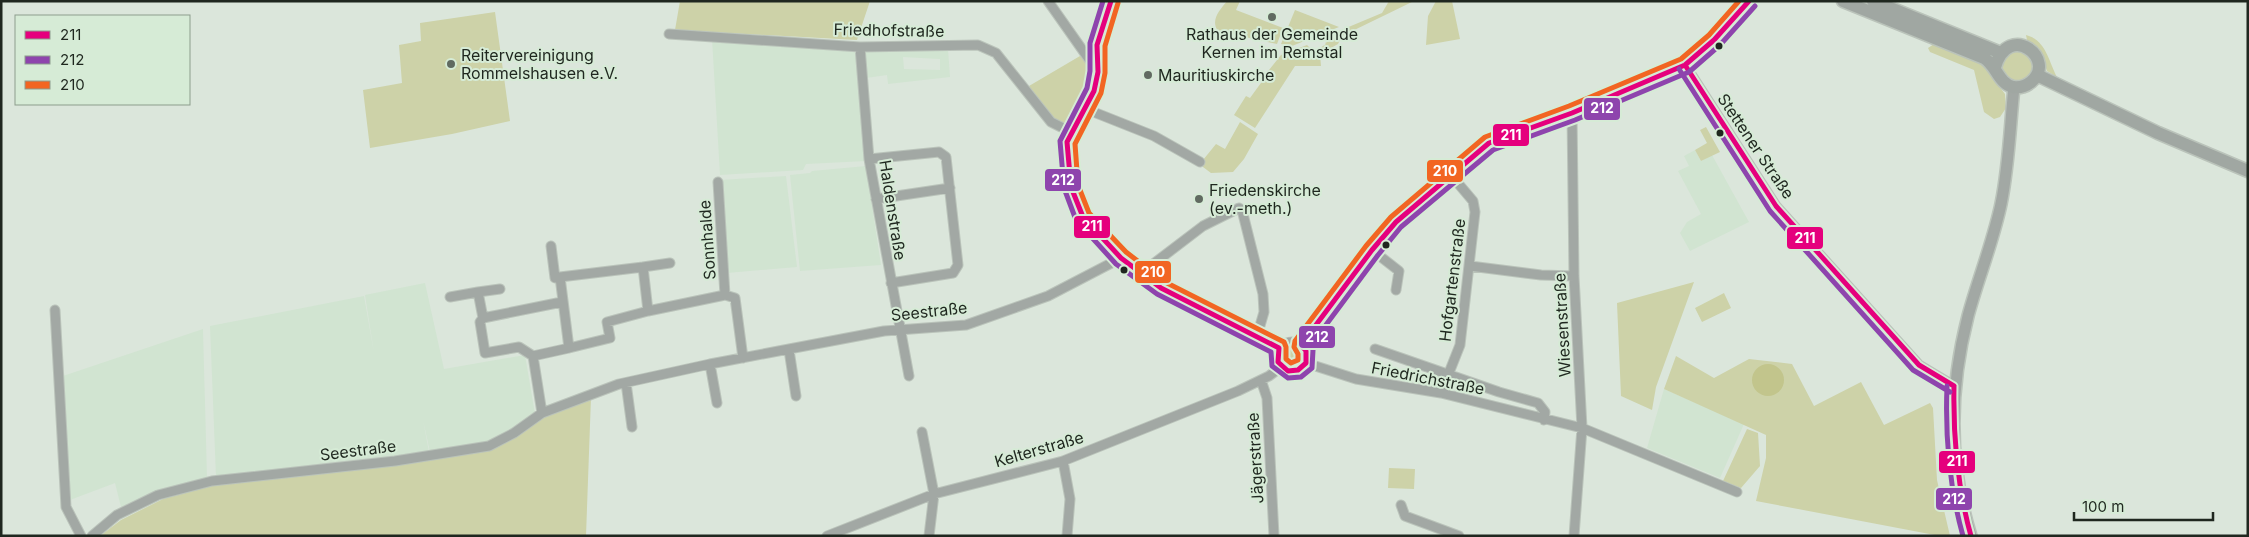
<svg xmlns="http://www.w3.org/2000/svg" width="2249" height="537" font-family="Inter,sans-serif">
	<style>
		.built { fill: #d1e4d1; fill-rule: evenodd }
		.green { fill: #cdd2a8 }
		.forest { fill: #c2c58c }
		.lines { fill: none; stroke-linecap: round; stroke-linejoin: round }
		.minor-casing { stroke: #bac3ba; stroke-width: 11 }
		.tertiary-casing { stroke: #bac3ba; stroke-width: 14 }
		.secondary-casing { stroke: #bac3ba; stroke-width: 15 }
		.minor { stroke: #a2a8a4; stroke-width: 9 }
		.tertiary { stroke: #a2a8a4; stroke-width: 11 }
		.secondary { stroke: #a0a7a2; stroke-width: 12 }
		.bus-1-casing { stroke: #d6ebd6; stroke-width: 9 }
		.bus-2-casing { stroke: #d6ebd6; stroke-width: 9 }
		.bus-3-casing { stroke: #d6ebd6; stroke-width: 9 }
		.bus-1 { stroke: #e5007d; stroke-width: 5 }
		.bus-2 { stroke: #8e44ad; stroke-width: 5 }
		.bus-3 { stroke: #f26522; stroke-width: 5 }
		.poi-dot { fill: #616a61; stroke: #d6ebd6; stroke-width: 2 }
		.bus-dot { fill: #1f271f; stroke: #d6ebd6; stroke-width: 2 }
		.labels { text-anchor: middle; stroke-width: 4; stroke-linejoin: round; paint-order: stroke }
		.street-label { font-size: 16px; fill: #1f271f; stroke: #d6ebd6 }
		.poi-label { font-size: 16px; fill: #1f271f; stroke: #d6ebd6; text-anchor: start }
		.line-badge { stroke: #d6ebd6; stroke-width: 2 }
		.badge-label { font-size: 14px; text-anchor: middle; font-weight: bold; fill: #fff }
	</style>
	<rect width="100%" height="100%" fill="#dbe6db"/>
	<!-- built -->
	<path class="built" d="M712,39L855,50L866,161L806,164L803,170L720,175Z
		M948,49L950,77L888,84L887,75L866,78L865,52ZM903,57L940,59V70L904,69Z
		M1695,150L1701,161L1712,155L1749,222L1690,251L1680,233L1687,222L1701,214L1678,171L1689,166L1684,156Z
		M866,166L881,265L800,271L790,175L810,173L812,171Z
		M786,176L797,267L727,273L720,180Z
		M425,283L444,369L525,355L535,414L489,442L430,452L423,420L429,452L216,477L210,326L364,296L374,353L365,295Z
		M203,329L207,478L158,491L121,507L115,483L70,500L60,377Z
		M1664,389L1744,424L1720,478L1647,448Z"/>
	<!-- green -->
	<path class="green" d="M680,1H870L857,40L675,30Z
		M1227,1H1240L1236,10L1283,28L1277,44L1218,31C1210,20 1220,10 1227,1Z
		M1389,1H1414L1342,36L1338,44L1320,54L1321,66H1295L1255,128L1234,115L1246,96L1250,98L1266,76L1265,75L1281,55L1307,45L1314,52L1326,44L1325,43L1336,38L1339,31L1382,13Z
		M1436,1H1452L1460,39L1426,45L1428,16Z
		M1295,10L1339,27L1292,46L1281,44Z
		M495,12L510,121L452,134L370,148L363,90L402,83L399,45L421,41L420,23Z
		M2026,35C2046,40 2049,62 2057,77L2047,71L2040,52L2027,40Z
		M1934,44L1983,65L2005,94L2006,108L2000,117L1994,119L1984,112L1974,70L1930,52L1928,48Z
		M2012,50L2029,53L2034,69L2025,82L2009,81C1999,64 1999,64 2012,50Z
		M1080,56L1094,73C1088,92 1082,113 1065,125L1053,119L1029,86Z
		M1240,122L1258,134L1244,159L1233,172L1211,173L1203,167V160L1216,144L1225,149Z
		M1706,127L1720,152L1701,161L1695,150L1707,143L1700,130Z
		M1694,282L1656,387L1652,410L1621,396L1617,303Z
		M1724,293L1731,308L1702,322L1695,308Z
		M1284 357a9 9 0 1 1 18 0a9 9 0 1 1-18 0Z
		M1676,356L1714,378L1749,359L1792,364L1814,406L1861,382L1884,425L1930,403L1933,408L1937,480L1950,536H1940L1756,501L1766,458V435L1664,389Z
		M591,397L586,536H100L121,520L163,499L215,485L396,464L490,449L544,417Z
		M1747,429L1758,433L1760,466L1741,488L1723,481Z
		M1389,468L1415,469L1414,489L1388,488Z"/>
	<!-- forest -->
	<path class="forest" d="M1752 380a16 16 0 1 1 32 0a16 16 0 1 1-32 0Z"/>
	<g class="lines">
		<defs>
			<path id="minor" d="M1048,1L1098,72
				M1111,1L1097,45L1098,72L1094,91L1067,142L1071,187L1083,217L1121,258L1161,288L1279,348
				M669,34L860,47L978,45L996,53L1051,122L1071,132
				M860,47L869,159L909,376
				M1685,65L1776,206L1919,365L1954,386
				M1086,109L1154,136L1200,162
				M1572,113L1574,276L1582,428L1574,536
				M869,159L939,152L946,157L958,265L953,273L891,283
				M718,182L725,295L735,298L743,358
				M876,199L950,188
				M551,246L555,278L560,277
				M1372,250L1399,271L1396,290
				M1470,266L1541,275L1574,276
				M643,267L670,263
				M1140,274L1203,226L1239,208L1242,210L1263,294L1264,312L1257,336
				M478,292L500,289
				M450,297L478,292L483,318L480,322L485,353L519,347L533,356
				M55,310L66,507L81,536
				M483,318L562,302
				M1277 357a15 15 0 1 1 30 0a15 15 0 1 1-30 0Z
				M1301,345L1372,250L1396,222L1489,143L1572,113L1685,65L1714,40L1749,1
				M569,348L610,338L607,322L648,311
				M1375,349L1499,392L1538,403L1545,412L1544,420
				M789,350L796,396
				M1306,363L1356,379L1441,393L1582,428L1737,492
				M710,364L717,403
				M1261,380L1267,398L1274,536
				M626,383L632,427
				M1441,393L1460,345L1475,212L1473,201L1451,175
				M542,413L533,356L569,348L560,277L643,267L648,311L725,295
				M922,432L934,494L929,536
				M1063,461L1070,499L1067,536
				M1401,505L1405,516L1459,536
				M92,536L117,515L158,495L212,481L395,461L489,446L514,433L542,413L619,384L710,364L884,331L966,325L1048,296L1121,258
				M827,536L934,494L1063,461L1238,391L1269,376L1281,367"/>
			<path id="tertiary" d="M1971,536C1948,463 1949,390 1968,316C1978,279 1993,242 2001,204C2009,165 2010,126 2014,87"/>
			<path id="secondary" d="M1843,1L1984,58C1997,66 1998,83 2013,87C2019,88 2026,86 2031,82C2058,60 2009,20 1995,67
				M1873,1L2001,53
				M2037,75L2158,133L2248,171"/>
		</defs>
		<!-- minor casing -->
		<use href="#minor" class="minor-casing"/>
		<!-- tertiary casing -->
		<use href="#tertiary" class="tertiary-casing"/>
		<!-- secondary casing -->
		<use href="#secondary" class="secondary-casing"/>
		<!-- minor -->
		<use href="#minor" class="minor"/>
		<!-- tertiary -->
		<use href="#tertiary" class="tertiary"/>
		<!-- secondary -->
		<use href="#secondary" class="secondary"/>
		<defs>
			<path id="bus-1" d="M1111,1L1097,45L1098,72L1094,91L1067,142L1071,187L1083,217L1121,258L1161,288L1279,348L1278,362L1288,371L1298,370L1306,363V351L1301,345L1372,250L1396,222L1489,143L1572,113L1685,65L1714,40L1749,1
				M1685,65L1776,206L1919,365L1954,386
				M1954,386C1953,437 1957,486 1971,536"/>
			<path id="bus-2" d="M1103,1L1090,43V71L1087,88L1060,141L1064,188L1076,220L1116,264L1157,294L1271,352L1272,366L1288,378L1301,377L1312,368L1313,350L1311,345L1378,255L1401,227L1493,150L1575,120L1689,72L1720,45L1755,6
				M1679,69L1770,211L1913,370L1950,392
				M1947,386C1945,437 1949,486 1963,536"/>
			<path id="bus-3" d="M1118,3L1105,46V73L1101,93L1075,144L1078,185L1089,213L1126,252L1165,282L1284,342L1286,347V359L1291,363L1298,360V354L1294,347L1295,341L1366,246L1391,217L1485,137L1569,106L1681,59L1709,35L1739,1"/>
		</defs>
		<!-- bus-1 casing -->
		<use href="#bus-1" class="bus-1-casing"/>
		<!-- bus-2 casing -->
		<use href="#bus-2" class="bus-2-casing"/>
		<!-- bus-3 casing -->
		<use href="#bus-3" class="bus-3-casing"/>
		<!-- bus-1 -->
		<use href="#bus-1" class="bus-1"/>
		<!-- bus-2 -->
		<use href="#bus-2" class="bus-2"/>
		<!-- bus-3 -->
		<use href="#bus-3" class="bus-3"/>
	</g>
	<!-- markers -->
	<g class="poi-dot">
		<circle cx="1272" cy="17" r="5"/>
		<circle cx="451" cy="64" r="5"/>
		<circle cx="1148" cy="75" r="5"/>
		<circle cx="1199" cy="199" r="5"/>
	</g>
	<g class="bus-dot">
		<circle cx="1719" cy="46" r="4.5"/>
		<circle cx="1720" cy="133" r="4.5"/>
		<circle cx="1386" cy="245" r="4.5"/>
		<circle cx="1124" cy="270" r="4.5"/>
	</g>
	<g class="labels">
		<!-- street labels -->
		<g class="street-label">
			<text transform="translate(889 30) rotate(1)" y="6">Friedhofstraße</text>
			<text transform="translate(1756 146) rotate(56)" y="6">Stettener Straße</text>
			<text transform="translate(893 210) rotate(81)" y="6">Haldenstraße</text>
			<text transform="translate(707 240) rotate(-94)" y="6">Sonnhalde</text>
			<text transform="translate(1452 280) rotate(-83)" y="6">Hofgartenstraße</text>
			<text transform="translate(929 311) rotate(-6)" y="6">Seestraße</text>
			<text transform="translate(1562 325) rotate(-93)" y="6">Wiesenstraße</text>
			<text transform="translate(1428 378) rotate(11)" y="6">Friedrichstraße</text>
			<text transform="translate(1039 449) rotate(-16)" y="6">Kelterstraße</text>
			<text transform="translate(358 450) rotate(-7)" y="6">Seestraße</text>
			<text transform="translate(1255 458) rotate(-93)" y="6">Jägerstraße</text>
		</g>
		<!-- poi labels -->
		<g class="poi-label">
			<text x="1272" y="40" text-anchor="middle">Rathaus der Gemeinde<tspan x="1272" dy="18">Kernen im Remstal</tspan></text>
			<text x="461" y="61">Reitervereinigung<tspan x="461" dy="18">Rommelshausen e.V.</tspan></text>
			<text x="1158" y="81">Mauritiuskirche</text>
			<text x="1209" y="196">Friedenskirche<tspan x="1209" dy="18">(ev.-meth.)</tspan></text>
		</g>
	</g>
	<g class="line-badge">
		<rect x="1583" y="97" width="38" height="24" rx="5" fill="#8e44ad"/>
		<rect x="1492" y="123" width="38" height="24" rx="5" fill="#e5007d"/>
		<rect x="1426" y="159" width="38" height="24" rx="5" fill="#f26522"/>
		<rect x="1044" y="168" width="38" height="24" rx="5" fill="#8e44ad"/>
		<rect x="1073" y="215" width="38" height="24" rx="5" fill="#e5007d"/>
		<rect x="1786" y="226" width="38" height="24" rx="5" fill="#e5007d"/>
		<rect x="1134" y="260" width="38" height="24" rx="5" fill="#f26522"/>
		<rect x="1298" y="325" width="38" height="24" rx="5" fill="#8e44ad"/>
		<rect x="1938" y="450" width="38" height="24" rx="5" fill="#e5007d"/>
		<rect x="1935" y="487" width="38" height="24" rx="5" fill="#8e44ad"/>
	</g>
	<g class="badge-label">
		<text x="1602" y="113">212</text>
		<text x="1511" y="140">211</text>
		<text x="1445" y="176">210</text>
		<text x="1063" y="185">212</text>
		<text x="1092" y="231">211</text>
		<text x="1805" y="243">211</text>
		<text x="1153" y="277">210</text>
		<text x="1317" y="342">212</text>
		<text x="1957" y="466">211</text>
		<text x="1954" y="504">212</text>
	</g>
	<!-- border -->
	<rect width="2249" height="537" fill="none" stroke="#1f271f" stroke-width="5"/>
	<!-- legend -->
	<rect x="15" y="15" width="175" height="90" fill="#d6ebd6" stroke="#8d9d8d"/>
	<rect x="25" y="31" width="25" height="8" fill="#e5007d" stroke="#8d9d8d"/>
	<text x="60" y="40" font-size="15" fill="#1f271f">211</text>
	<rect x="25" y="56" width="25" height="8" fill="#8e44ad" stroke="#8d9d8d"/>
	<text x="60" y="65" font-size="15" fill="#1f271f">212</text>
	<rect x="25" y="81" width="25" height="8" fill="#f26522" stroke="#8d9d8d"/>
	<text x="60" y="90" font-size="15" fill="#1f271f">210</text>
	<!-- scale -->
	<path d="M2074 512v8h139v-8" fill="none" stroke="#1f271f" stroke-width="2.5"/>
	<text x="2082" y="512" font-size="15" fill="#1f271f" stroke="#d6ebd6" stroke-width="4" paint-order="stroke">100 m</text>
</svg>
